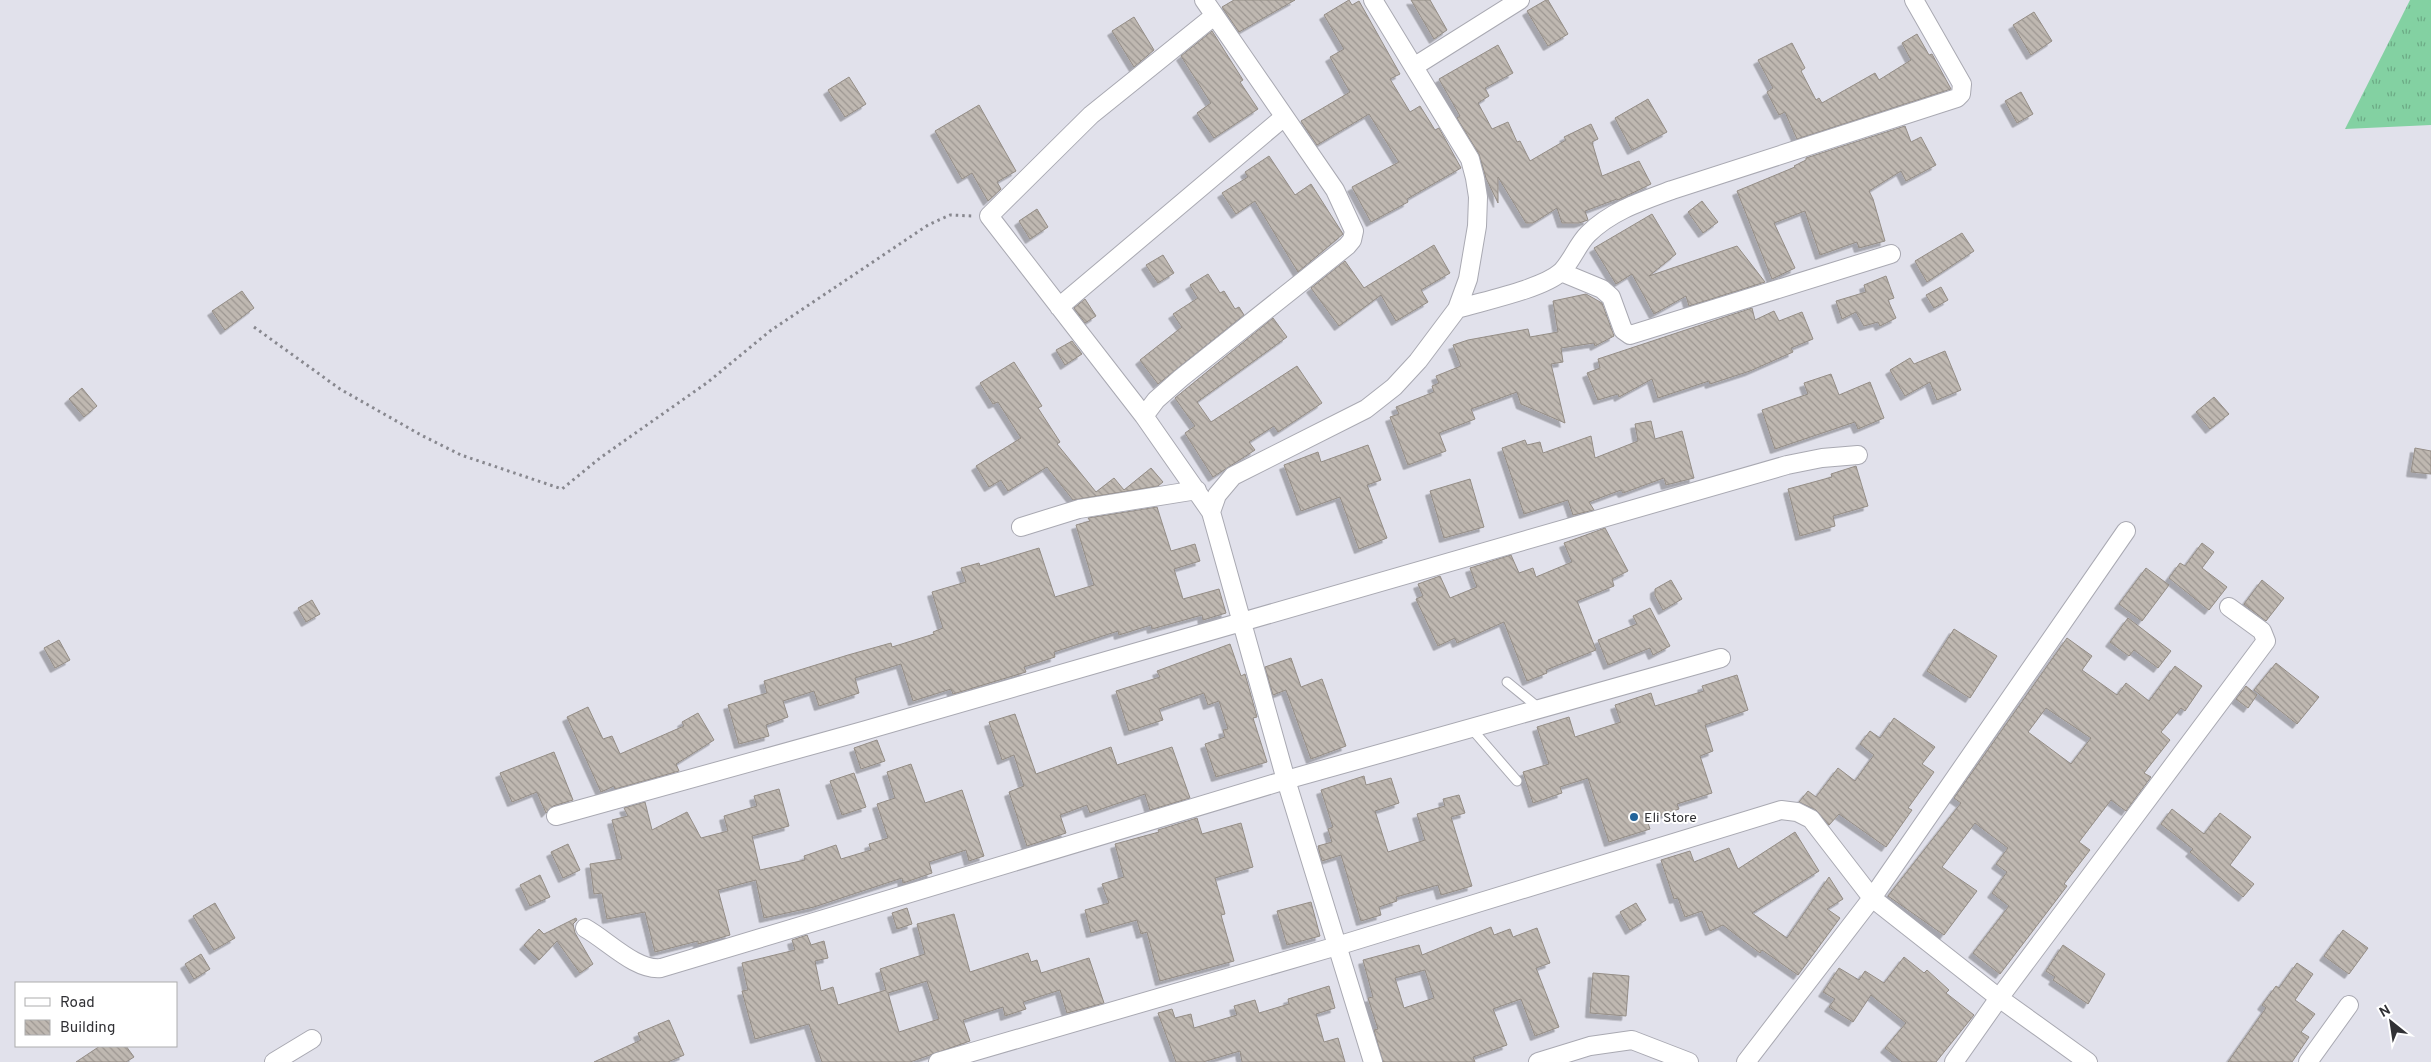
<svg xmlns="http://www.w3.org/2000/svg" width="2431" height="1062" font-family="Overpass,sans-serif">
	<style>
		.grass { fill: url(#grass-tufts) }
		.building { fill: url(#building-back-hatch); stroke: #948d86; fill-rule: evenodd; filter: url(#shadow) }
		.lines { fill: none; stroke-linecap: round; stroke-linejoin: round }
		.lane-casing { stroke: #a9a9b2; stroke-width: 11 }
		.street-casing { stroke: #a9a9b2; stroke-width: 20 }
		.path { stroke: #88888f; stroke-width: 3; stroke-dasharray: 2.5 4; stroke-linecap: butt }
		.lane { stroke: #fff; stroke-width: 9 }
		.street { stroke: #fff; stroke-width: 18 }
		.poi-dot { fill: #23649a; stroke: #fff; stroke-width: 2 }
		.labels { text-anchor: middle; stroke-width: 4; stroke-linejoin: round; paint-order: stroke }
		.poi-label { font-size: 14px; fill: #313135; stroke: #fff; text-anchor: start }
	</style>
	<defs>
		<pattern id="grass-tufts" width="24" height="20" patternUnits="userSpaceOnUse" patternTransform="scale(1.25)"><rect width="24" height="20" fill="#83d1a2"/><path d="M3 7l-1-3M5 7V3M7 7l1-3M15 17l-1-3M17 17v-4M19 17l1-3" fill="none" stroke="#6caa85"/></pattern>
		<pattern id="building-back-hatch" width="6" height="6" patternUnits="userSpaceOnUse" patternTransform="scale(1.25)"><rect width="6" height="6" fill="#bfb8b1"/><path d="M-1 5l2 2M0 0l6 6M5-1l2 2" fill="none" stroke="#9c9691"/></pattern>
		<filter id="shadow"><feDropShadow dx="-4.5" dy="4.5" stdDeviation="0" flood-color="#0004"/></filter>
	</defs>
	<rect width="100%" height="100%" fill="#e1e1eb"/>
	<!-- grass -->
	<path class="grass" d="M2410,0H2431V125L2345,129Z"/>
	<!-- building -->
	<path class="building" d="M1234,0H1295L1239,32L1222,7Z
		M1349,0L1352,5L1359,1L1400,74L1390,79L1410,112L1420,106L1435,130L1439,128L1461,168L1407,199L1408,202L1371,222L1352,187L1399,162L1369,114L1317,145L1301,121L1350,92L1330,57L1344,49L1324,15Z
		M1411,0H1430L1447,30L1434,39Z
		M1546,0H1548L1568,34L1548,46L1527,11Z
		M2034,12L2052,41L2031,55L2013,25Z
		M1134,17L1154,50L1134,67L1112,31Z
		M1212,31L1243,80L1240,82L1258,109L1214,138L1197,113L1211,103L1181,56Z
		M1917,34L1929,55L1932,54L1951,89L1797,139L1785,112L1779,115L1767,92L1773,88L1758,60L1792,43L1805,68L1801,71L1816,100L1819,98L1822,103L1875,73L1879,80L1911,60L1902,43Z
		M1498,45L1513,73L1485,88L1489,96L1478,103L1492,129L1508,122L1517,142L1520,141L1530,161L1566,140L1564,137L1591,124L1598,139L1592,142L1602,176L1639,161L1651,184L1618,200L1617,199L1585,211L1588,220L1579,223H1562L1557,208L1533,223H1526L1498,177V203L1486,178L1479,154L1457,118L1460,116L1439,79Z
		M849,77L866,104L845,117L828,90Z
		M2021,92L2033,114L2017,123L2005,101Z
		M1648,99L1667,132L1632,150L1615,118Z
		M979,105L1016,171L997,182L1001,189L988,201L972,173L962,179L935,131Z
		M1905,126L1911,142L1921,137L1936,165L1906,181L1901,171L1869,191L1873,199L1885,241L1859,248L1857,242L1820,255L1805,211L1774,223L1795,268L1772,279L1737,191L1795,167L1794,166L1806,160V158Z
		M1269,156L1295,195L1311,184L1343,234L1298,272L1255,201L1236,214L1222,193L1248,177L1245,172Z
		M1702,201L1718,222L1703,233L1688,212Z
		M1037,209L1048,227L1030,239L1019,221Z
		M1652,214L1676,254L1649,276L1737,246L1765,282L1689,306L1686,296L1654,314L1632,274L1616,284L1594,248Z
		M1962,233L1974,251L1927,282L1915,261Z
		M1434,245L1450,273L1421,290L1428,302L1396,321L1381,295L1339,326L1311,288L1345,261L1364,288Z
		M1163,255L1174,273L1158,283L1146,265Z
		M1208,274L1220,293L1224,291L1235,309L1239,307L1244,315L1158,384L1140,360L1182,327L1173,314L1198,298L1190,285Z
		M1886,276L1894,298L1888,300L1896,318L1880,326L1878,322L1864,326L1856,312L1842,319L1836,301L1866,292L1864,285Z
		M1941,287L1948,300L1934,308L1926,295Z
		M242,291L254,308L225,330L212,311Z
		M1586,294L1602,303L1614,336L1595,346L1594,343L1561,348L1563,362L1551,364L1565,423L1521,404L1517,392L1471,409L1475,419L1439,433L1446,451L1408,465L1390,417L1399,414L1396,407L1434,392L1432,386L1439,383L1436,376L1461,366L1453,345L1468,340L1528,329L1530,337L1558,332L1553,301Z
		M1085,299L1096,316L1085,323L1074,308Z
		M1752,308L1755,320L1774,311L1779,321L1802,312L1813,339L1791,348L1793,352L1750,371L1710,384L1709,381L1658,398L1652,379L1619,397L1618,394L1598,400L1587,373L1600,368L1598,359Z
		M1273,318L1287,337L1197,402L1211,422L1297,366L1322,403L1278,432L1274,426L1249,442L1255,450L1213,477L1185,433L1195,426L1175,398Z
		M1072,341L1082,354L1065,365L1056,350Z
		M1945,351L1961,390L1937,400L1930,382L1905,396L1890,370L1910,358L1914,364Z
		M1014,362L1042,406L1038,408L1060,442L1057,444L1096,492L1114,478L1124,490L1151,468L1163,482L1158,486L1073,500L1047,467L1008,491L1001,480L989,487L976,466L1021,438L998,402L993,404L980,383Z
		M1831,374L1839,395L1870,382L1884,418L1858,429L1855,422L1775,449L1762,410L1808,394L1804,383Z
		M82,388L97,406L84,417L69,399Z
		M2214,397L2229,414L2210,429L2196,412Z
		M1651,421L1655,439L1682,431L1694,478L1666,485L1664,478L1623,493L1621,490L1589,502L1594,510L1573,515L1568,500L1524,514L1502,448L1525,440L1527,445L1540,442L1543,453L1591,436L1595,458L1638,441L1635,424Z
		M1368,445L1381,480L1367,485L1387,538L1359,549L1340,497L1301,511L1284,465L1318,452L1321,462Z
		M2415,448L2431,451V474L2411,472Z
		M1856,466L1868,506L1833,516L1835,526L1800,536L1788,489L1832,477L1831,474Z
		M1470,479L1484,527L1444,538L1430,491Z
		M1157,507L1171,551L1195,544L1200,561L1174,569L1183,599L1219,589L1226,613L1203,620L1202,615L1152,629L1151,625L1119,635L1118,631L1054,652L1055,657L1024,667L1026,672L953,694L951,689L913,701L901,664L855,678L859,693L819,706L814,691L783,701L788,717L766,725L769,736L739,744L728,705L767,693L764,681L848,655L891,643L892,647L934,634L933,632L943,628L932,592L966,582L961,568L979,563L980,566L1039,548L1055,597L1094,585L1076,525L1090,521L1088,518Z
		M1605,528L1628,571L1612,579L1614,586L1577,601L1596,650L1546,670L1547,673L1527,681L1504,622L1457,643L1455,638L1438,646L1416,599L1423,596L1418,584L1440,576L1450,598L1477,587L1470,568L1511,555L1519,573L1533,568L1536,577L1572,562L1564,543Z
		M2202,543L2214,552L2202,568L2227,587L2209,610L2169,578L2180,563L2185,566Z
		M2146,568L2169,585L2142,621L2119,604Z
		M1671,580L1682,599L1663,610L1655,595V589Z
		M2262,580L2284,598L2266,621L2244,604Z
		M312,600L320,614L306,622L298,608Z
		M1650,608L1670,646L1653,655L1650,648L1608,665L1598,640L1637,624L1633,616Z
		M2128,618L2171,651L2158,668L2134,650L2129,656L2110,642Z
		M1954,629L1997,656L1970,698L1927,671Z
		M2067,638L2092,656L2082,670L2117,695L2126,683L2149,701L2175,666L2202,686L2185,711L2181,708L2161,732L2170,740L2144,773L2151,777L2126,811L2111,800L2079,842L2090,850L2064,884L2067,886L2000,974L1973,953L2009,906L1992,893L2007,872L1996,864L2008,848L1975,823L1942,867L1977,891L1944,935L1888,896L1961,803L1954,798ZM2046,708L2091,738L2071,764L2028,732Z
		M59,640L70,660L55,668L44,648Z
		M1230,644L1241,676L1245,674L1257,717L1253,718L1267,762L1216,777L1205,744L1225,737L1223,730L1228,729L1219,701L1208,705L1204,693L1159,709L1163,720L1129,731L1116,691L1160,677L1157,671Z
		M1291,658L1301,687L1322,679L1346,746L1311,759L1286,690L1273,695L1265,667Z
		M2276,663L2319,697L2297,724L2254,690Z
		M1737,675L1748,710L1705,725L1713,751L1700,756L1712,793L1677,804L1679,809L1647,820L1650,829L1609,842L1588,778L1560,787L1562,793L1533,803L1523,772L1549,764L1537,727L1569,717L1575,737L1621,722L1615,705L1651,693L1655,706L1704,691L1702,686Z
		M2246,686L2257,695L2248,708L2236,699Z
		M588,707L603,739L612,736L620,754L684,726L682,722L698,713L714,740L676,764L679,771L615,789L614,786L601,792L567,717Z
		M1015,714L1036,774L1111,747L1117,765L1172,747L1190,798L1150,810L1145,794L1090,813L1087,805L1060,815L1066,833L1027,846L1009,792L1024,786L1014,755L1002,760L989,722Z
		M1894,718L1935,747L1922,764L1934,772L1908,808L1912,810L1886,847L1839,814L1829,825L1816,810L1799,802L1808,791L1816,797L1838,768L1855,781L1874,755L1860,744L1870,731L1880,738Z
		M877,740L885,761L861,769L854,748Z
		M554,752L573,800L553,806L546,813L537,792L512,802L500,773Z
		M911,764L925,803L962,790L984,856L969,861L966,850L929,862L932,873L903,883L902,878L814,907L764,918L756,880L718,890L730,935L698,944V941L655,952L645,912L607,919L602,893L594,894L590,864L622,859L612,820L628,816L624,808L645,802L652,830L687,812L701,838L728,831L724,816L757,806L754,796L779,789L789,826L752,836L760,870L805,860L804,856L836,845L841,859L871,850L869,844L888,838L877,804L895,798L887,772Z
		M854,773L866,807L842,815L830,781Z
		M1364,776L1366,785L1391,778L1399,803L1375,811L1388,852L1425,840L1417,814L1445,806L1443,799L1459,795L1465,813L1451,817L1472,886L1441,895L1438,885L1396,897L1397,901L1379,907L1381,915L1361,921L1341,855L1322,861L1318,846L1332,842L1328,829L1333,827L1321,790Z
		M2172,809L2204,834L2220,813L2251,837L2230,865L2254,884L2243,897L2190,852L2193,849L2161,824Z
		M1197,818L1202,834L1241,823L1253,867L1215,878L1225,914L1221,915L1234,961L1160,981L1147,932L1141,934L1137,920L1091,933L1085,910L1109,903L1102,884L1124,877L1115,844L1159,832L1158,830Z
		M1795,832L1819,871L1752,913L1787,938L1829,877L1843,899L1827,909L1840,918L1798,975L1762,950L1760,953L1723,925L1710,931L1702,911L1685,917L1678,898L1674,899L1661,860L1690,851L1694,862L1729,848L1738,869Z
		M568,844L580,870L563,878L551,852Z
		M540,875L550,897L530,906L520,885Z
		M1311,902L1320,936L1287,945L1277,911Z
		M215,903L235,938L214,950L193,916Z
		M1636,903L1646,920L1630,930L1620,912Z
		M907,908L912,924L897,929L892,913Z
		M954,914L970,972L1028,953L1031,962L1037,960L1041,973L1089,958L1104,1003L1067,1013L1060,990L1023,1002L1026,1009L1005,1016L1003,1007L963,1020L970,1041L910,1062H822L809,1024L755,1039L742,991L748,990L742,963L795,950L792,940L807,935L811,945L824,941L828,958L815,961L821,991L833,987L838,1005L886,990L880,969L925,954L917,924ZM927,981L939,1019L899,1032L888,993Z
		M576,918L577,920L573,924L575,933L593,964L580,973L557,941L539,960L524,945L539,929L544,934Z
		M1491,927L1494,935L1510,929L1513,937L1537,928L1550,963L1536,968L1559,1027L1535,1036L1521,999L1493,1009L1507,1045L1473,1057L1475,1062H1383L1374,1030L1378,1029L1368,998L1373,997L1363,960L1419,945L1422,955ZM1425,970L1434,998L1404,1008L1395,978Z
		M2343,930L2368,948L2349,974L2324,956Z
		M2063,945L2105,974L2088,1004L2053,980L2055,977L2046,971Z
		M201,954L210,969L194,979L185,964Z
		M1904,957L1924,973L1927,970L1949,990L1946,993L1974,1015L1936,1062H1902L1885,1048L1906,1023L1871,995L1853,1022L1829,1007L1835,999L1823,992L1839,968L1859,980L1865,971L1884,983Z
		M2297,963L2313,974L2295,1000L2315,1014L2301,1032L2309,1037L2292,1062H2228L2266,1008L2262,1005L2276,986L2279,988Z
		M1593,973L1629,976L1626,1016L1590,1013Z
		M1329,986L1335,1008L1316,1014L1324,1042L1338,1038L1345,1062H1242L1240,1051L1203,1062H1176L1158,1013L1172,1009L1175,1018L1191,1014L1194,1028L1237,1015L1234,1006L1255,1000L1259,1013L1289,1004L1288,999Z
		M669,1020L684,1055L668,1062H594L641,1040L638,1033Z
		M100,1046H126L134,1057L126,1062H76Z"/>
	<g class="lines">
		<defs>
			<path id="lane" d="M1507,682L1540,709
				M1471,728L1517,781"/>
			<path id="street" d="M1373,0L1470,159L1475,178L1478,197L1477,226L1468,279L1457,309L1418,361L1394,387L1366,409L1233,476L1217,495L1211,512L1286,780L1373,1062
				M1415,66L1520,0
				M1561,272L1602,289L1611,297L1623,330L1630,335L1891,254
				M1059,307L1284,117
				M1457,309C1483,301 1542,289 1561,272C1572,261 1577,245 1588,234C1611,211 1642,201 1672,190L1957,98L1961,94L1962,84L1914,0
				M1144,416L1156,400L1181,378L1347,246L1352,240L1354,231L1335,190L1204,0
				M1211,512L1144,416L989,216L1091,115L1214,16
				M1021,527L1079,509L1197,490
				M556,816L863,731L1787,465L1822,458L1858,455
				M585,928C607,940 636,971 661,968L1286,780L1721,658
				M274,1062L312,1039
				M938,1062L1337,946L1781,810L1797,812L1811,819L1872,898L1999,998L2088,1062
				M1538,1062L1590,1046L1632,1040L1689,1062
				M1746,1062L1872,898L2126,531
				M1954,1062L1999,998L2266,641L2262,631L2229,607
				M2308,1062L2349,1005"/>
		</defs>
		<!-- lane casing -->
		<use href="#lane" class="lane-casing"/>
		<!-- street casing -->
		<use href="#street" class="street-casing"/>
		<!-- path -->
		<path class="path" d="M254,327L340,389L421,435L461,455L562,489L600,458L708,382L770,331L928,225L950,215L973,216"/>
		<!-- lane -->
		<use href="#lane" class="lane"/>
		<!-- street -->
		<use href="#street" class="street"/>
	</g>
	<!-- markers -->
	<circle class="poi-dot" cx="1634" cy="817" r="5"/>
	<g class="labels">
		<!-- poi labels -->
		<g class="poi-label">
			<text x="1644" y="822">Eli Store</text>
		</g>
	</g>
	<!-- legend -->
	<rect x="15" y="982" width="162" height="65" fill="#ffffff" stroke="#adadae"/>
	<rect x="25" y="998" width="25" height="8" fill="#ffffff" stroke="#adadae"/>
	<text x="60" y="1007" font-size="15" fill="#313135">Road</text>
	<rect x="25" y="1020" width="25" height="15" fill="url(#building-back-hatch)" stroke="#adadae"/>
	<text x="60" y="1032" font-size="15" fill="#313135">Building</text>
	<!-- north arrow -->
	<g transform="translate(2391 1022) rotate(330)" stroke="#ffffff" stroke-width="4" paint-order="stroke">
	<path d="M0-4L9 19L0 12L-9 19Z" fill="#313135"/>
	<text y="-8" font-size="14" font-weight="bold" text-anchor="middle" fill="#313135">N</text>
	</g>
</svg>
